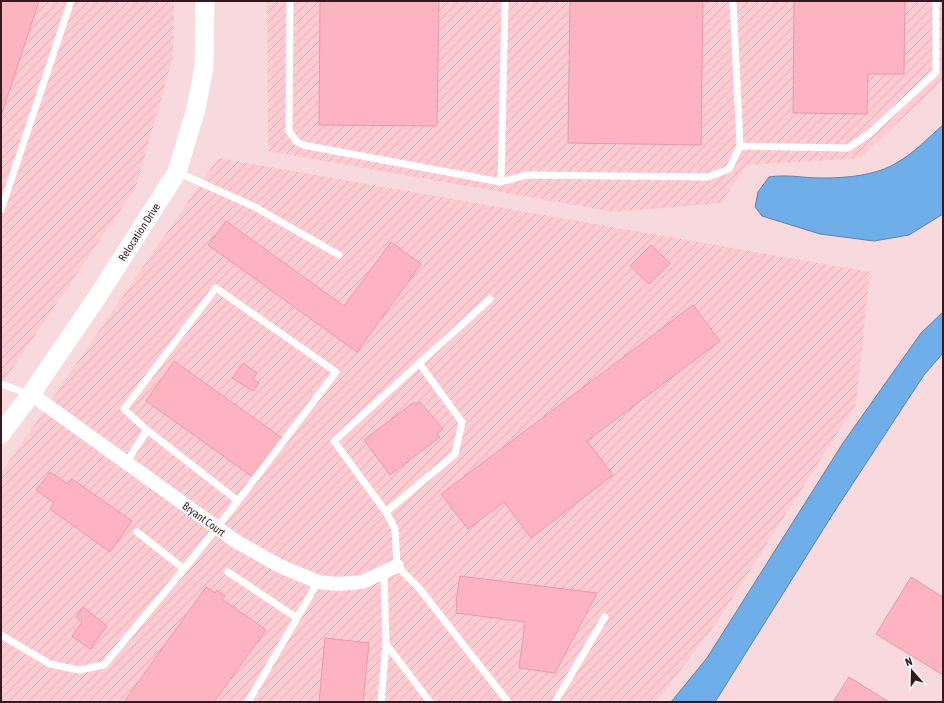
<svg xmlns="http://www.w3.org/2000/svg" width="944" height="703" font-family="'Asap Condensed',sans-serif">
	<style>
		.industrial { fill: url(#industrial-furrows) }
		.water { fill: #70aee9; stroke: #5e81ac }
		.building { fill: #fdb4c0; stroke: #e49ba7 }
		.lines { fill: none; stroke-linecap: round; stroke-linejoin: round }
		.lane { stroke: #fff; stroke-width: 7 }
		.street { stroke: #fff; stroke-width: 14 }
		.secondary { stroke: #fff; stroke-width: 19 }
		.labels { text-anchor: middle; stroke-width: 3; stroke-linejoin: round; paint-order: stroke }
		.street-label { font-size: 11px; fill: #34191e; stroke: #fff }
	</style>
	<defs>
		<pattern id="industrial-furrows" width="10" height="10" patternUnits="userSpaceOnUse"><rect width="10" height="10" fill="#fecbd2"/><path d="M-1 1l2-2M0 10L10 0M9 11l2-2" fill="none" stroke="#daaeb4"/></pattern>
	</defs>
	<rect width="100%" height="100%" fill="#f8d9dd"/>
	<!-- industrial -->
	<path class="industrial" d="M1,1H174L173,57L136,187L1,385Z
		M267,1H943V80L860,158L747,165L721,203L615,212L268,151Z
		M218,158L870,272L856,404L717,622L656,702H1V473Z"/>
	<!-- water -->
	<path class="water" d="M943,125V214L909,235L874,241L820,234L762,216L755,207L758,192L769,177C788,174 802,178 821,178C845,178 876,176 898,162C914,153 929,137 943,125Z
		M943,312V353L924,375L836,509L715,702H671L707,658L843,443L921,333Z"/>
	<!-- building -->
	<path class="building" d="M1,1H39L1,116Z
		M320,1H439L437,126L319,125Z
		M570,1H703L701,145L568,143Z
		M794,1H905L904,74H868L867,114L793,113Z
		M226,221L344,306L391,242L421,264L357,352L208,245Z
		M651,245L670,263L649,284L630,266Z
		M693,305L720,341L587,441L613,475L531,538L504,502L468,529L441,494Z
		M174,361L282,438L254,478L146,401Z
		M243,363L257,373L253,379L259,383L253,391L232,378Z
		M414,402L416,405L420,402L443,429L437,434L440,437L390,475L364,440Z
		M50,472L68,484L72,479L132,521L110,552L50,509L54,503L36,490Z
		M460,576L597,593L555,673L519,668L525,622L456,613L457,601H456Z
		M911,577L943,597V675L876,634Z
		M206,587L215,593L217,590L225,596L222,599L266,630L214,702H124Z
		M83,607L107,626L90,649L72,636L82,622L76,617Z
		M325,638L369,643L363,702H319Z
		M849,677L889,702H833Z"/>
	<g class="lines">
		<!-- lane -->
		<path class="lane" d="M290,1L289,131L296,141L303,145L501,182L526,175L708,177L729,169L740,146L733,1
			M740,146L848,148L869,134L936,72V1
			M177,172L255,207L339,255
			M501,182L505,1
			M1,210L71,1
			M490,299L334,441L386,512L395,529L397,566L419,588L508,702
			M1,384L29,394
			M147,430L124,409L216,288L336,372L238,501
			M126,463L147,430L238,501L184,569L137,532
			M386,512L455,454L462,422L419,363
			M228,572L297,618
			M1,635L50,664L79,670L104,665L184,569
			M386,644L430,702
			M248,702L318,582
			M381,702L386,644L384,572
			M555,702L605,617"/>
		<!-- street -->
		<path class="street" d="M31,394L237,542L280,566L318,582L338,584L362,582L397,566"/>
		<!-- secondary -->
		<path class="secondary" d="M1,434L31,394L96,299L177,172L196,109L204,67L205,1"/>
	</g>
	<g class="labels">
		<!-- street labels -->
		<g class="street-label">
			<text transform="translate(139 232) rotate(-57)" y="4">Relocation Drive</text>
			<text transform="translate(204 519) rotate(36)" y="4">Bryant Court</text>
		</g>
	</g>
	<!-- border -->
	<rect width="944" height="703" fill="none" stroke="#34191e" stroke-width="4"/>
	<!-- north arrow -->
	<g transform="translate(912 671) rotate(340)" stroke="#ffffff" stroke-width="3" paint-order="stroke">
	<path d="M0-3L7 15L0 10L-7 15Z" fill="#34191e"/>
	<text y="-6" font-size="11" font-weight="bold" text-anchor="middle" fill="#34191e">N</text>
	</g>
</svg>
